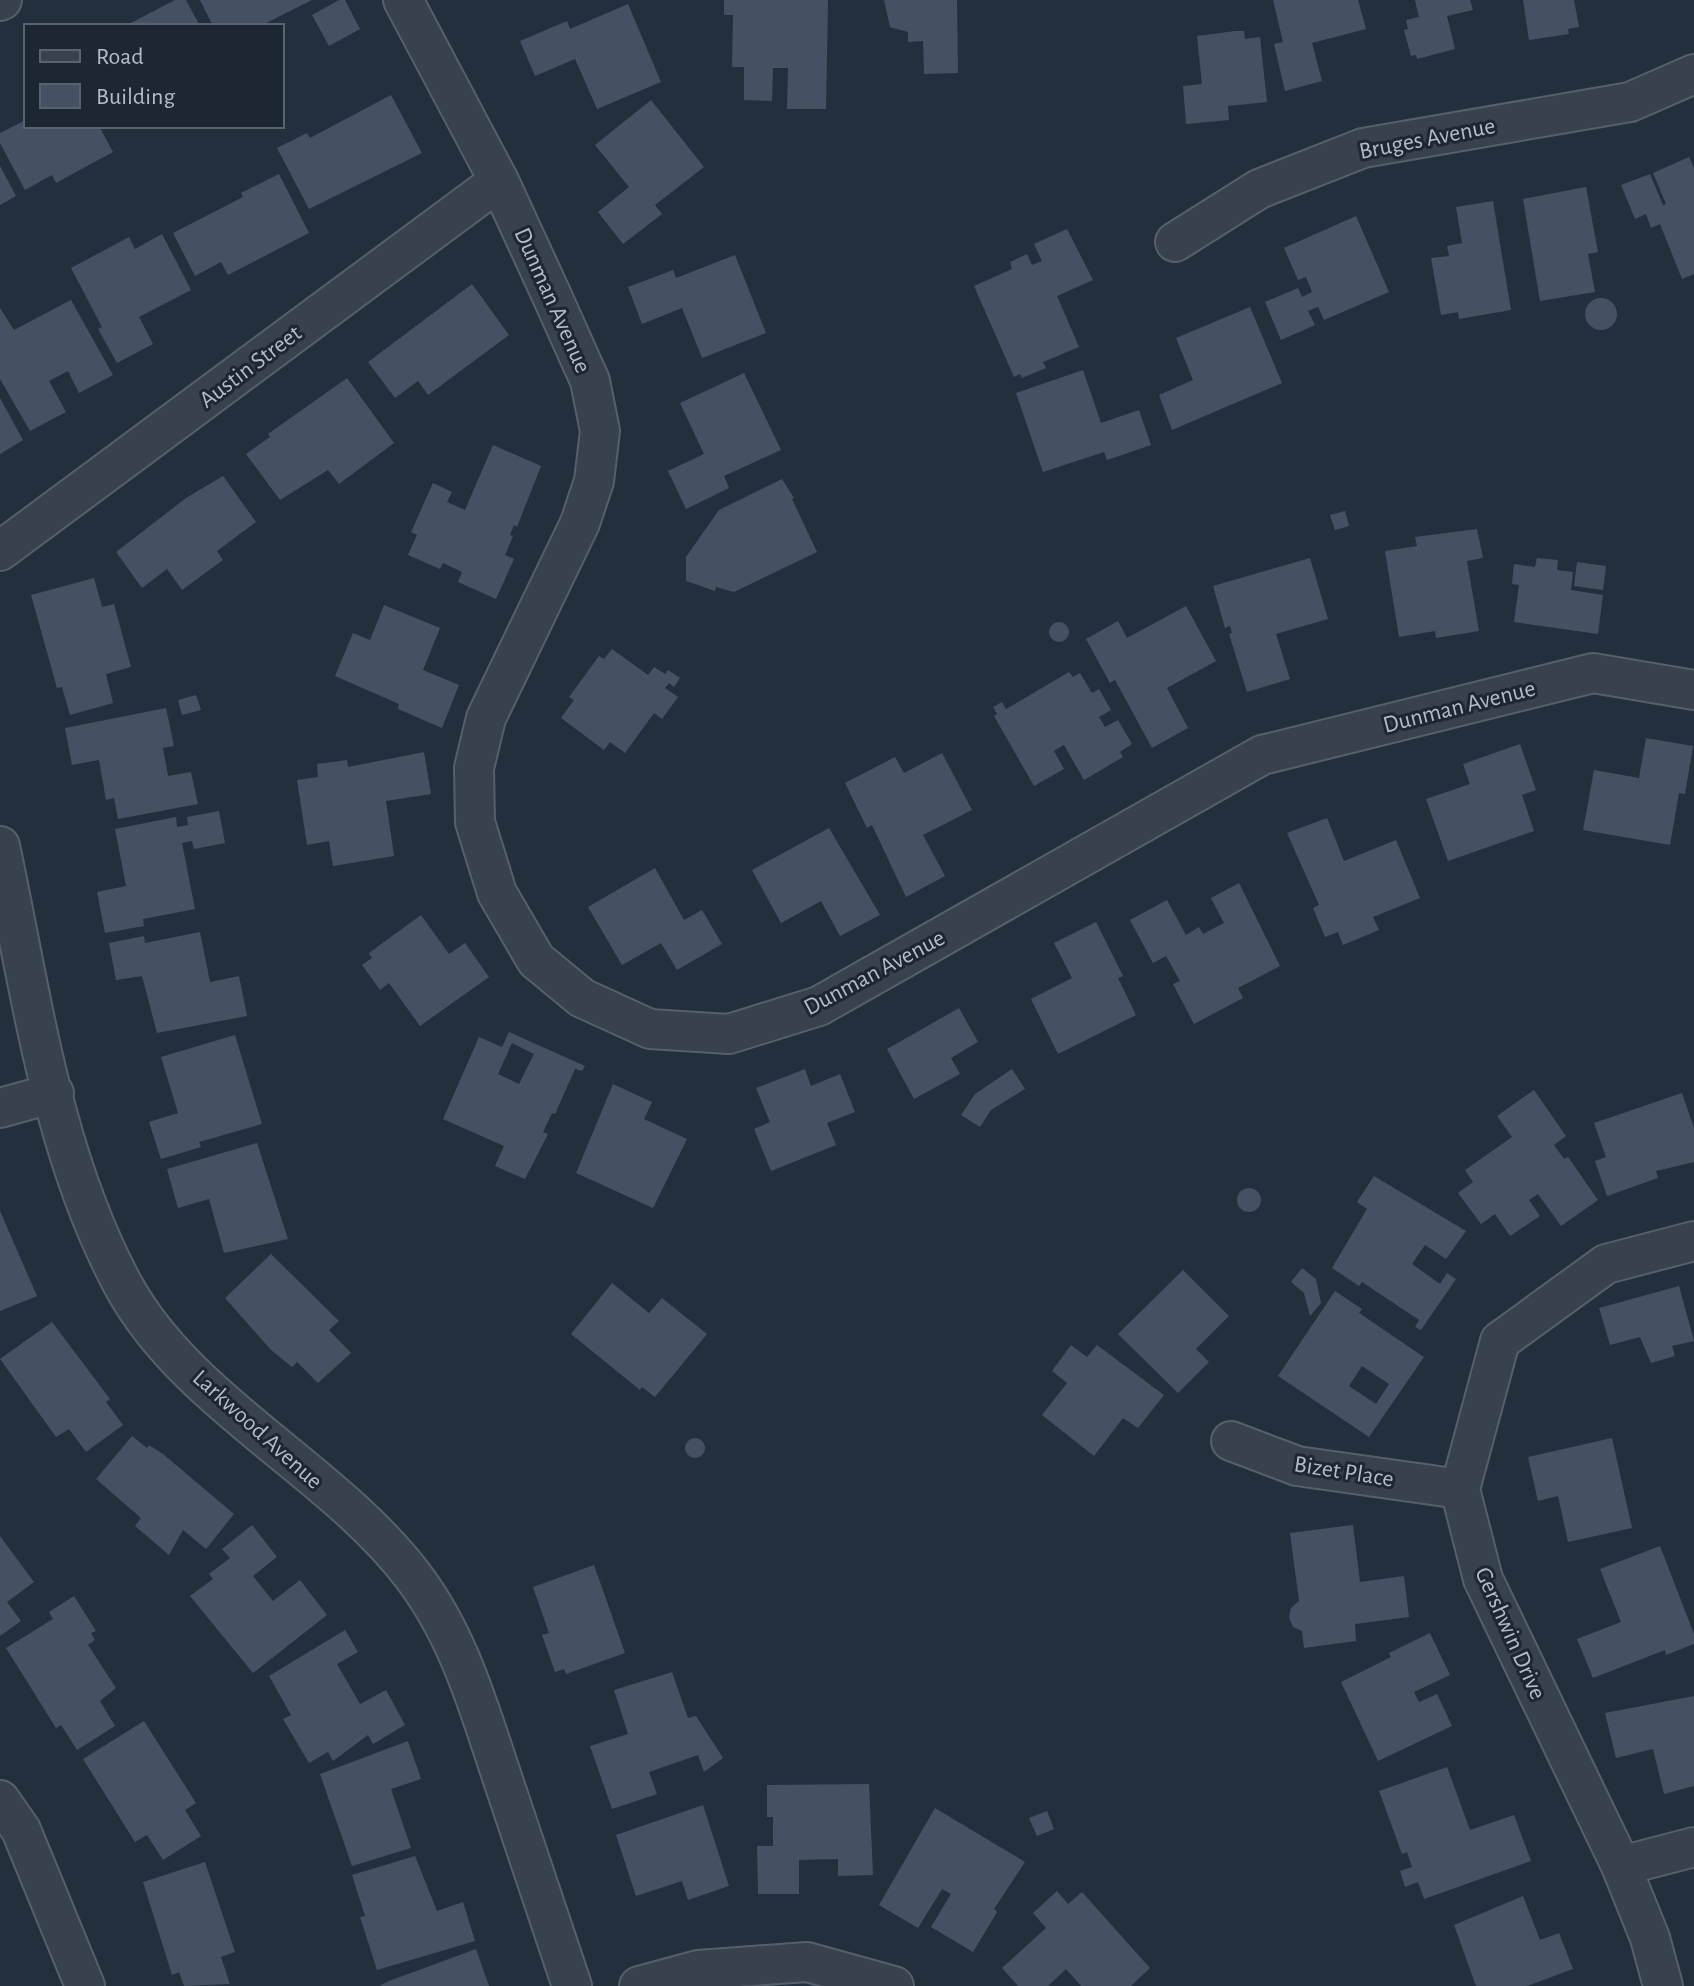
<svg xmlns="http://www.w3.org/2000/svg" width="1694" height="1986" font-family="'Alegreya Sans',sans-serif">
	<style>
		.building { fill: #455162; fill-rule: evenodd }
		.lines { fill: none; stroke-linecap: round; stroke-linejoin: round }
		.minor-casing { stroke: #565f6c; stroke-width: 42 }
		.minor { stroke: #38414e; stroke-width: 38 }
		.labels { text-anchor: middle; stroke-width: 6; stroke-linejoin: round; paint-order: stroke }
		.street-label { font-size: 24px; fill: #b4bcc9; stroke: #1d2633 }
	</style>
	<rect width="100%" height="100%" fill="#242f3e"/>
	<!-- building -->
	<path class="building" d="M175,0H186L200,26H125Z
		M200,0H312L260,26H213Z
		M339,0H345L360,29L329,46L312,15Z
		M724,0H828L826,109H787L788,68H773L772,101L744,100V67H732L733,15H724Z
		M884,0H957L958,73L924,74L923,41L908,42V32L890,27Z
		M1273,0H1358L1366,29L1312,43L1322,81L1285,91L1274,44L1283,42Z
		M1415,0H1470L1473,10L1447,16L1455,49L1417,59L1416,55L1411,56L1404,30L1408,29L1406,20L1419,17Z
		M1523,0H1574L1579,27L1568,29L1569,34L1529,40Z
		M628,4L661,82L597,109L575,59L535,76L520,41L567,21L570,29Z
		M1235,31H1244L1245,39L1260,37L1267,102L1228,106L1229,120L1186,124L1183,86L1202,84L1197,36Z
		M391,95L422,153L309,209L277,148L307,133L310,138Z
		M651,100L704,167L655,205L662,214L623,244L598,212L629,187L595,145Z
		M26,120V126H99L113,152L56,183L52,175L25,190L0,143V133Z
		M1689,157L1694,168V274L1682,279L1660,224L1651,228L1646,214L1635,219L1621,185L1650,174L1663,205L1666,204L1653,173Z
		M0,166L16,196L0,205Z
		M279,174L309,233L228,275L221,262L195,276L173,233L243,197L241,193Z
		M1586,187L1598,252L1588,254L1595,292L1540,301L1523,199Z
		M1493,201L1511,310L1459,319L1458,312L1441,315L1431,258L1449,256L1447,246L1462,243L1456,207Z
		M1356,216L1389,292L1324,320L1318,307L1308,311L1315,325L1281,340L1265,302L1298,288L1302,297L1312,292L1306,277L1298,280L1284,248Z
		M1067,229L1093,280L1057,296L1079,347L1043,362L1046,368L1022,378L1020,374L1014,377L974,286L1012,269L1010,262L1027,254L1032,265L1042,261L1034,244Z
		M162,234L191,290L139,317L153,344L117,363L98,329L102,327L71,268L129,237L135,249Z
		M735,255L766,333L702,358L682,308L642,324L628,287L673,270L676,278Z
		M472,284L509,335L428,395L418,381L395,398L368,362Z
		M1585 314a16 16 0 1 1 32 0a16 16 0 1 1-32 0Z
		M71,300L113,375L79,393L68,371L49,381L66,412L30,431L0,379V308L14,330Z
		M1250,307L1282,383L1172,430L1159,395L1193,380L1176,338Z
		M1083,370L1101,423L1139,410L1151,445L1107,460L1104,452L1043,472L1016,393Z
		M744,373L781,450L724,476L729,488L686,509L668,471L704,454L680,403Z
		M347,378L394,443L339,484L328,470L280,500L246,454L270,437L268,434Z
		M0,398L23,440L0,454Z
		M493,445L541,466L517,527L514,525L510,535L513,536L505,555L514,559L496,599L458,582L462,572L443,563L440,569L408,555L417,535L411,532L433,483L452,492L447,502L465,510Z
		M223,476L256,522L217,551L223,560L182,590L167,569L142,588L116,552L186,498Z
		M782,479L794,498L792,499L817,552L734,592L716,587L715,591L686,581V557L719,510Z
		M1345,511L1349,526L1335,530L1330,515Z
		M1477,529L1483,558L1467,561L1479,631L1436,638L1435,631L1399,637L1385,551L1417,546L1415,537Z
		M1310,558L1328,619L1276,634L1290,679L1247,692L1229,634L1232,633L1230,626L1225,628L1213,586Z
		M1537,558L1558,560L1557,570L1573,572L1571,590L1603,595L1598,634L1514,622L1519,585L1512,584L1514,564L1535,567Z
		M1577,562L1606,566L1603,590L1574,586Z
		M94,578L102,607L114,604L131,667L106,674L113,703L70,715L62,687L57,688L31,595Z
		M384,605L440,628L423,670L459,685L442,728L398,709L399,704L335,676L353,633L370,640Z
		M1186,606L1216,661L1167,688L1188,728L1152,748L1115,680L1110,683L1086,639L1118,621L1127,638Z
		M1049 632a10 10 0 1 1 20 0a10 10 0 1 1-20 0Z
		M612,649L648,675L654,667L665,674L668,670L680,678L674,687L669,683L665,688L678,697L662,719L654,713L625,753L610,742L604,750L561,718L574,700L569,697L599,656L604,659Z
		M1069,672L1073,677L1080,673L1092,693L1099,689L1111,710L1099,717L1105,727L1118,720L1132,744L1120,752L1123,757L1084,780L1064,745L1054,751L1064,769L1034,786L994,716L997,714L993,707L1002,702L1006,709Z
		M196,695L201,710L182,715L178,700Z
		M166,708L174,746L163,748L168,776L191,772L198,804L118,819L114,798L106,800L99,760L72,765L65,728Z
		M1646,738L1693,746L1685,794L1679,793L1670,845L1583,830L1594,770L1639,778Z
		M1520,744L1536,790L1522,795L1534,831L1448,861L1426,799L1470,784L1463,764Z
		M424,752L431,794L386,801L394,856L333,866L329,841L307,845L297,780L318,777L317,764L347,760L348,767Z
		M942,753L972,810L923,835L945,876L906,897L872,825L867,828L845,783L895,757L904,773Z
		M219,811L225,843L194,849L192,841L182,843L195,909L143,919L144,926L105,933L97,892L126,886L115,829L176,817L177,827L188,825L187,817Z
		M1327,818L1344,861L1396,840L1420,898L1373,917L1379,930L1343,945L1338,932L1325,937L1313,908L1319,905L1287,833Z
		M829,828L880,915L840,936L821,901L781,923L752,870Z
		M655,868L684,920L702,910L722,944L677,970L661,943L622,965L588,907Z
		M1239,883L1280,966L1238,988L1243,998L1194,1024L1173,984L1180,981L1166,956L1153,963L1130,920L1167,900L1186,935L1199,927L1203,934L1224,923L1211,898Z
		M421,915L449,954L465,943L489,977L420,1026L389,983L380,990L362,965L372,958L369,953Z
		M1096,922L1123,976L1118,978L1136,1015L1058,1054L1031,999L1072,978L1054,943Z
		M200,932L210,982L239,976L247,1016L157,1033L142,976L116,980L109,943L144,936L145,943Z
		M959,1008L978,1042L951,1058L960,1074L914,1099L887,1049Z
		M509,1032L585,1066L582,1071L575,1069L555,1114L552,1113L543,1132L548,1134L525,1179L495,1166L504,1146L443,1119L479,1037L502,1047ZM512,1043L534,1054L519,1084L498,1074Z
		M235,1035L262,1124L199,1142L201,1147L161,1159L149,1122L178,1113L161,1057Z
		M805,1069L811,1086L840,1074L855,1112L827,1123L836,1145L771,1171L754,1129L770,1122L756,1088Z
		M1012,1069L1025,1089L991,1110L980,1127L961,1115L975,1094Z
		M613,1084L652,1102L644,1119L687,1139L653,1208L576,1173Z
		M1534,1090L1566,1136L1554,1145L1564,1159L1568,1157L1598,1200L1561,1226L1538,1194L1529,1200L1540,1216L1510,1236L1495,1214L1481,1224L1458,1193L1473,1182L1465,1170L1512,1137L1497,1116Z
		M1682,1093L1694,1128V1162L1656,1171L1658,1178L1607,1196L1595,1161L1606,1157L1594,1123Z
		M257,1143L288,1239L224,1253L209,1199L178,1208L167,1169Z
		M1374,1176L1466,1231L1446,1259L1425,1245L1412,1264L1440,1284L1447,1273L1456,1279L1421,1330L1415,1327L1419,1320L1362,1282L1359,1286L1332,1268L1367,1209L1357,1202Z
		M1237 1200a12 12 0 1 1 24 0a12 12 0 1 1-24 0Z
		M0,1211L37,1296L0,1311Z
		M271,1254L339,1321L329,1330L351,1353L318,1383L297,1362L292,1367L271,1350L225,1298Z
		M1302,1268L1316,1279L1321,1303L1310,1316L1304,1293L1291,1282Z
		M1183,1270L1229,1316L1196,1349L1209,1362L1178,1393L1118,1334Z
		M612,1283L649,1313L662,1298L707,1334L655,1397L642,1387L640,1390L571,1334Z
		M1679,1286L1694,1341L1672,1346L1675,1356L1651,1363L1640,1337L1610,1345L1599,1308Z
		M1335,1291L1362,1309L1359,1313L1424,1357L1369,1437L1278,1376ZM1362,1366L1389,1384L1376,1404L1349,1386Z
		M52,1322L110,1399L106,1402L123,1425L86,1452L69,1429L56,1437L0,1359Z
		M1071,1345L1087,1357L1097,1345L1164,1395L1138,1428L1123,1418L1094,1456L1042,1415L1067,1383L1052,1371Z
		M132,1436L147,1448L149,1445L163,1454L234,1514L206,1549L183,1530L169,1555L135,1526L141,1518L96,1479Z
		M1612,1438L1632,1528L1568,1542L1558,1496L1538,1501L1528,1457Z
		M685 1448a10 10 0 1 1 20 0a10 10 0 1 1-20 0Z
		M252,1525L277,1557L253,1576L273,1601L300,1580L327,1615L253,1673L190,1596L213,1579L209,1574L230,1558L222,1549Z
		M1353,1525L1360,1582L1404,1576L1409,1617L1355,1624L1356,1641L1304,1648L1302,1631L1293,1627L1289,1618L1291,1608L1299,1601L1290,1533Z
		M0,1536L34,1582L7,1602L21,1621L0,1636Z
		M1660,1546L1694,1634V1644L1666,1655L1665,1650L1593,1678L1577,1639L1621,1622L1600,1569Z
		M594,1565L625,1653L566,1674L564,1669L555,1672L542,1635L549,1633L533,1587Z
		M74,1596L96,1631L91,1633L95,1640L88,1645L116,1688L100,1701L115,1726L77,1750L61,1725L56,1728L6,1648L53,1619L49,1612Z
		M345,1630L358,1652L337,1664L360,1704L386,1690L405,1725L373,1744L368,1735L333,1761L328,1752L309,1763L283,1719L291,1715L269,1676Z
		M1430,1633L1450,1675L1414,1692L1419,1702L1437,1694L1452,1726L1378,1761L1341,1682L1391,1657L1389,1653Z
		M672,1672L688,1718L696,1716L723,1758L704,1772L698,1755L649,1772L657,1794L612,1809L590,1746L628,1734L614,1690Z
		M1694,1696V1786L1664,1794L1653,1749L1616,1758L1605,1713Z
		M144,1721L196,1803L185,1810L201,1836L163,1860L147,1835L135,1842L83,1759Z
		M408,1741L421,1779L391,1789L411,1848L352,1866L320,1774Z
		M1447,1767L1470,1830L1514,1815L1531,1861L1424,1899L1418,1882L1405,1887L1400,1871L1412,1867L1407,1852L1402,1854L1379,1791Z
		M869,1784L873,1875L838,1876V1859L799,1860V1894H758L757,1846H773V1817H767V1785Z
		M703,1805L729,1886L688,1900L682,1881L636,1896L616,1835Z
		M935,1808L1025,1862L994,1909L997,1912L973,1952L931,1927L951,1894L942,1889L918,1928L879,1905Z
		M1047,1811L1054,1829L1037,1836L1029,1818Z
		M415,1856L437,1911L463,1902L475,1941L377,1970L360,1917L365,1916L352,1875Z
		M205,1862L235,1952L221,1957L230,1984L184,1986L179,1972L172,1975L143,1882Z
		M1057,1891L1068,1904L1082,1892L1150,1968L1131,1986H1081L1066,1969L1048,1986H1018L1002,1968L1046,1928L1033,1913Z
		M1523,1896L1540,1940L1559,1933L1573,1969L1527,1986H1476L1454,1925Z
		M476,1949L489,1986H379L389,1981Z"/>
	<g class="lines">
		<defs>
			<path id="minor" d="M403,0L499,181L551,294L590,381L600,431L594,481L580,523L486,718L474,768L475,822L497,893L536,960L582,998L650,1029L729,1034L819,1006L1262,755L1593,673L1694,690
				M0,1L2,0
				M1175,242L1259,189L1363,148L1630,102L1694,74
				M0,551L499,181
				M0,846C31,991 51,1150 122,1283C185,1402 332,1469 413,1576C458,1635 478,1705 501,1774C525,1844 548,1915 572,1986
				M0,1108L54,1093
				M1231,1441L1297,1466L1460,1489
				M0,1800L21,1830L85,1986
				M1621,1866L1694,1847
				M639,1986L698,1970L807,1962L894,1986
				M1663,1986L1650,1938L1621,1866L1483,1579L1460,1489L1500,1341L1606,1264L1694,1241"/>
		</defs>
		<!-- minor casing -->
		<use href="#minor" class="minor-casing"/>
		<!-- minor -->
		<use href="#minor" class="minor"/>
	</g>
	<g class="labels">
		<!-- street labels -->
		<g class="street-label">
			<text transform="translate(1427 138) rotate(-11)" y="8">Bruges Avenue</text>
			<text transform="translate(553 300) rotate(66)" y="8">Dunman Avenue</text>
			<text transform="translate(250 366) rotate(-37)" y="8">Austin Street</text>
			<text transform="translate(1459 706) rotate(-14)" y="8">Dunman Avenue</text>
			<text transform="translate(874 972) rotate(-28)" y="8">Dunman Avenue</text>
			<text transform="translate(258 1429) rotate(42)" y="8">Larkwood Avenue</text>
			<text transform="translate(1344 1471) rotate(9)" y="8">Bizet Place</text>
			<text transform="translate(1511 1633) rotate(66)" y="8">Gershwin Drive</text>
		</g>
	</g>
	<!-- legend -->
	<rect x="24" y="24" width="260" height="104" fill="#1d2633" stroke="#59626f" stroke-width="2"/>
	<rect x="40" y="50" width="40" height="12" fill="#38414e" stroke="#59626f" stroke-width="2"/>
	<text x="96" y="64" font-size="24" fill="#b4bcc9">Road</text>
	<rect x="40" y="84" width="40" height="24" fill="#455162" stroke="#59626f" stroke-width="2"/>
	<text x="96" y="104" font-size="24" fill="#b4bcc9">Building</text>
</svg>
